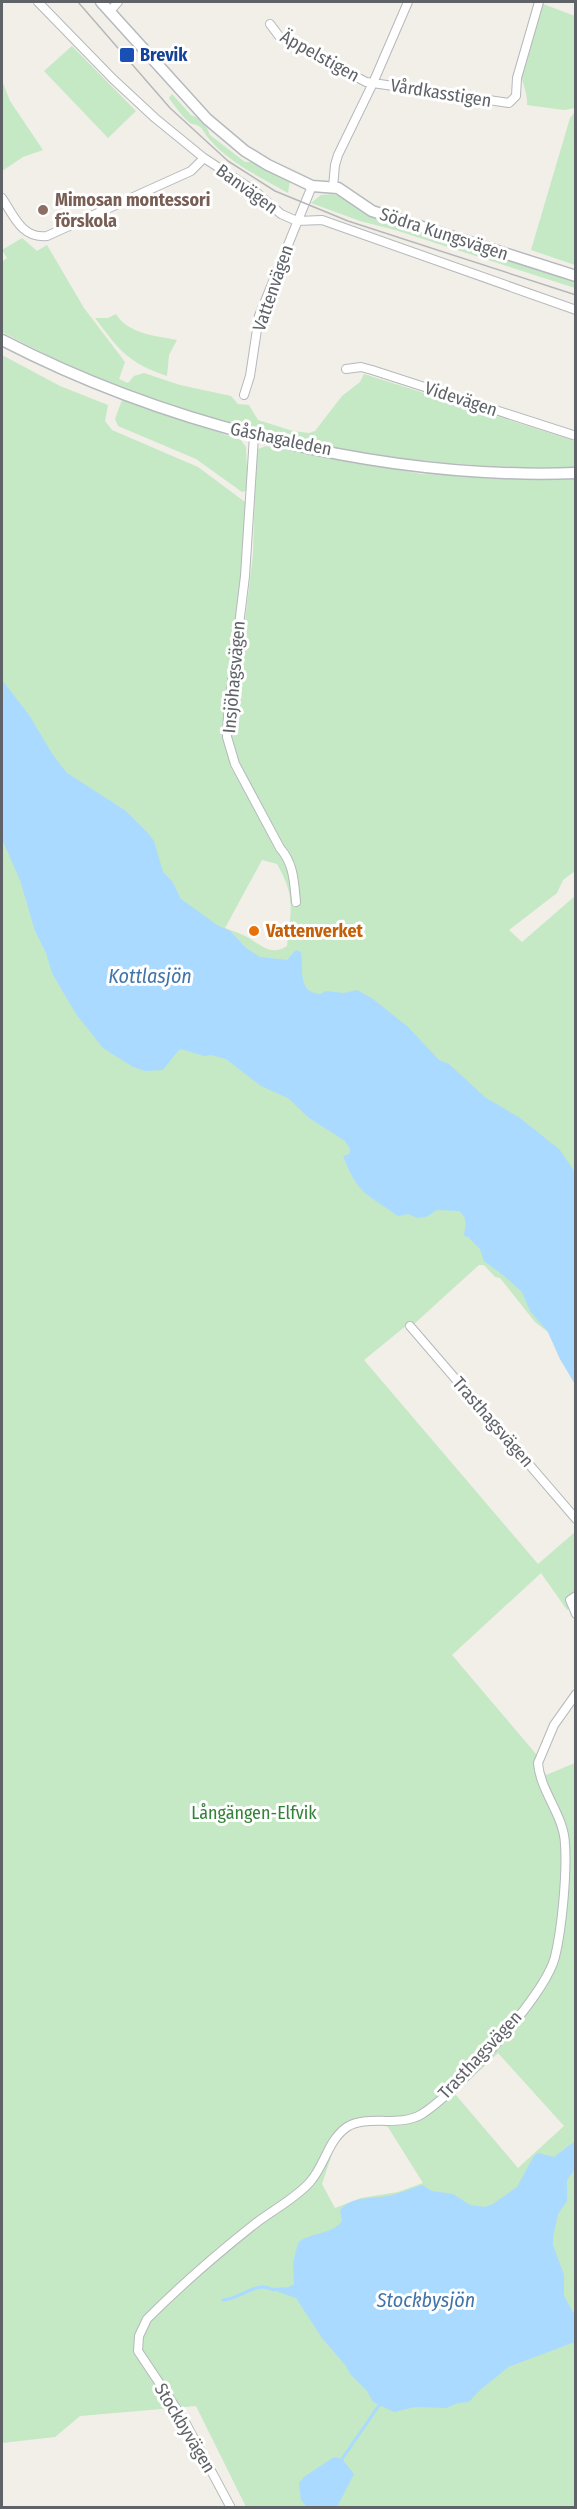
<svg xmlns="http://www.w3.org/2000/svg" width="577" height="2509" font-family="'Fira Sans Condensed',sans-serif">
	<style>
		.green { fill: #c5e8c5; fill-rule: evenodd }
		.water { fill: #aadaff }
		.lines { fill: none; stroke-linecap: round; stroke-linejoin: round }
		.stream { stroke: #aadaff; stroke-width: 3 }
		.street-casing { stroke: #b5b8bc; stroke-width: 10 }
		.secondary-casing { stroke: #b6babf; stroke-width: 13 }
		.street { stroke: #fff; stroke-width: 8 }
		.secondary { stroke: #fff; stroke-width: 10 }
		.tram { stroke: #b6b7b8; stroke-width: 1.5 }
		.transit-dot { fill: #1a4fb4; stroke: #fff; stroke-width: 2 }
		.education-dot { fill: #8d6e63; stroke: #fff; stroke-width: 2 }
		.food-dot { fill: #e8710a; stroke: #fff; stroke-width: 2 }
		.labels { text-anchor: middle; stroke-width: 6; stroke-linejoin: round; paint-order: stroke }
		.transit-label { font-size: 18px; font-weight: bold; fill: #164399; stroke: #fff; text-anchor: start }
		.street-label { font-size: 18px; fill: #5f6368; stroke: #fff }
		.education-label { font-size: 18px; font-weight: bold; fill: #785e54; stroke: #fff; text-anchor: start }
		.food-label { font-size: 18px; font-weight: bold; fill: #c56008; stroke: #fff; text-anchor: start }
		.park-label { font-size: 18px; fill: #348238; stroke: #fff }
		.water-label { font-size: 20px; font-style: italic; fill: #4174aa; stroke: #fff }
	</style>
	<rect width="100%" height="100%" fill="#f1efe8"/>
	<!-- green -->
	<path class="green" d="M543,4L575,16V108L564,110L527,105C528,94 523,86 521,74Z
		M72,46L136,111L108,138L44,71Z
		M3,83L10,101L43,150L23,157L2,171Z
		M172,94L191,115L198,118L207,128L210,135L245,162H254L290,181L288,193C259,176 220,159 202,129C200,125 194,125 190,123C182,117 175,106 169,98Z
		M574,113L576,116L575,265L531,250L570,118Z
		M332,194L341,196L365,213L575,282V288L395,230L360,221L311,203L321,195Z
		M22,238L37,251L47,245L84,308L125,362L119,379L128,383L134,376L144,373L180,385L231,396L238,404L249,405L258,420L293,431L309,433L315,431L342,396L360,382L364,374L575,441V467C409,471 227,438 75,368C50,357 26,344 2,332V262L7,258L2,250Z
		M116,314C128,334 156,336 177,340L169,355L167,376C128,363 119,350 95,318H108Z
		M2,355L60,386L108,405L105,421L112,430L198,467L249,505L225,720L232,726L253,555L256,455L258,449L266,446L422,474L575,479V871L563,880L557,893L509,930L522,942L575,896V1384L560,1359L548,1332L535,1322L500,1278L495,1277L484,1265H479L414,1324L407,1325L364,1360L538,1564L575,1532V1604L567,1610L541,1573L452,1655L536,1754L546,1775L575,1763V2507H246L196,2406L80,2416L55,2437L2,2443ZM262,860L277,864C296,897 291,910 287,946C269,958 259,942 243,935C237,932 230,930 225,928ZM498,2053L564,2126L518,2168L455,2094ZM380,2124L388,2127L423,2183L398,2192L361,2198L335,2208L322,2184L338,2136L354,2127Z
		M122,400L241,440L246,447L248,490L242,492L196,459L118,426L115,419Z"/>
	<!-- water -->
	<path class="water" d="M2,680L29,715L53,755L67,773L126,811L148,833L154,841L163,872L172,881L181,899L217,925L230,931L246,948L260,957L287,960L296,950L301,952C304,967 296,992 320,994L326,991L344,993L357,990L373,999L408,1027L439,1060L449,1064L486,1098L520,1118L550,1142L559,1149L575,1172V1384L560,1359L548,1332L530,1311L522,1292L503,1275L484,1261L480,1249L468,1237L464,1236C465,1225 469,1220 459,1211L437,1210L426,1217L417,1218L408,1214L398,1216C366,1193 358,1195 343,1156L349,1154L350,1149L345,1141L309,1118L288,1098L261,1086L226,1059L211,1055L204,1056L181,1049L177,1052L163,1070L145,1071L133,1067L103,1048L76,1014L52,973L46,953L35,931L20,880L2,839Z
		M575,2141V2169L567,2180V2201L558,2214L553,2237V2245L564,2275V2296L575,2316V2342L508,2367C495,2379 480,2388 469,2402L458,2403L446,2408L415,2407L394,2412L373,2402L367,2391L350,2374L346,2366L322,2338L296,2298L273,2290L274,2288L289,2287L294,2284L293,2263L298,2243C310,2232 332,2235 342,2221L340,2211C350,2194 380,2200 396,2194C405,2191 414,2188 422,2185L432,2191L453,2194L470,2205L485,2207L493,2204L517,2187L534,2156L538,2153L554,2157Z
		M334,2457L342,2459L354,2474L338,2505L336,2507H307L301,2500L299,2483L304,2477Z"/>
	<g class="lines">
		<!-- stream -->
		<path class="stream" d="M223,2300C241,2299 256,2280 273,2290
			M342,2459L380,2404"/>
		<defs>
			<path id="street" d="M38,2L113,79L155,118L204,158L256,192L281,214L290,218L297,221L322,220L576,310
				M110,11L118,2
				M270,24L279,36L366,82L509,103L516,96L517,78L539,2
				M333,187L335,165L338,155L373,83L408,2
				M2,198C14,216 22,239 47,236L191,171L204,158
				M346,369L361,367L372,370L576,436
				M244,395L250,376L259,316L312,186
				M254,436L245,576L228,715L227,737L235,764L280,848C294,864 294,882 296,902
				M410,1326L576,1519
				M576,1596L570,1600L576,1614
				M231,2508L184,2420L138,2351L139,2336L147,2319C181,2285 218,2253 256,2223C273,2210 296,2198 310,2182C325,2165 328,2140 347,2127C367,2114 399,2128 422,2114C457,2092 545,1996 555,1957C562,1928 567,1874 565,1844C564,1815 540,1791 538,1763L554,1725L576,1694"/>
			<path id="secondary" d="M101,2L207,119L245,151L268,165L312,186L338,188L372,211L576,276
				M2,340C170,427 385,480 576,473"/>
		</defs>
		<!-- street casing -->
		<use href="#street" class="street-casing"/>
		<!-- secondary casing -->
		<use href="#secondary" class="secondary-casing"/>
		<!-- street -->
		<use href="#street" class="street"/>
		<!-- secondary -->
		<use href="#secondary" class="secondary"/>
		<!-- tram -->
		<path class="tram" d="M78,2L170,108L228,161L275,191L348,221L576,295"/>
	</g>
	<!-- markers -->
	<rect class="transit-dot" x="119" y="47" width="16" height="16" rx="3"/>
	<circle class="education-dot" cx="43" cy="210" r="6"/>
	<circle class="food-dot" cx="254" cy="931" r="6"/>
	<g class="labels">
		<!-- transit labels -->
		<g class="transit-label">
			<text x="140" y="61">Brevik</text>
		</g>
		<!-- street labels -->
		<g class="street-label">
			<text transform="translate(320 56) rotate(29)" y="6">Äppelstigen</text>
			<text transform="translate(441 93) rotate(9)" y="6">Vårdkasstigen</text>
			<text transform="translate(247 189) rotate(36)" y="6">Banvägen</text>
			<text transform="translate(444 234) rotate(18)" y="6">Södra Kungsvägen</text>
			<text transform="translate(273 288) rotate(-71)" y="6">Vattenvägen</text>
			<text transform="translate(461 399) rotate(18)" y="6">Videvägen</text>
			<text transform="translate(281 439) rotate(12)" y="6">Gåshagaleden</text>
			<text transform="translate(234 677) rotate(-85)" y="6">Insjöhagsvägen</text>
			<text transform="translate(493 1422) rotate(49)" y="6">Trasthagsvägen</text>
			<text transform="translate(480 2055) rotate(-47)" y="6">Trasthagsvägen</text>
			<text transform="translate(185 2428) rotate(59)" y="6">Stockbyvägen</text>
		</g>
		<!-- education labels -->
		<g class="education-label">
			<text x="55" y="206">Mimosan montessori<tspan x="55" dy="21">förskola</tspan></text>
		</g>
		<!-- food labels -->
		<g class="food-label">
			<text x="266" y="937">Vattenverket</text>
		</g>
		<!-- park labels -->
		<g class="park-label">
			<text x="254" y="1819">Långängen-Elfvik</text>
		</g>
		<!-- water labels -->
		<g class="water-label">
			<text x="150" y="983">Kottlasjön</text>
			<text x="426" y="2307">Stockbysjön</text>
		</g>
	</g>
	<!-- border -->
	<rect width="577" height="2509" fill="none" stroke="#5f6368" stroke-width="6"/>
</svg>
